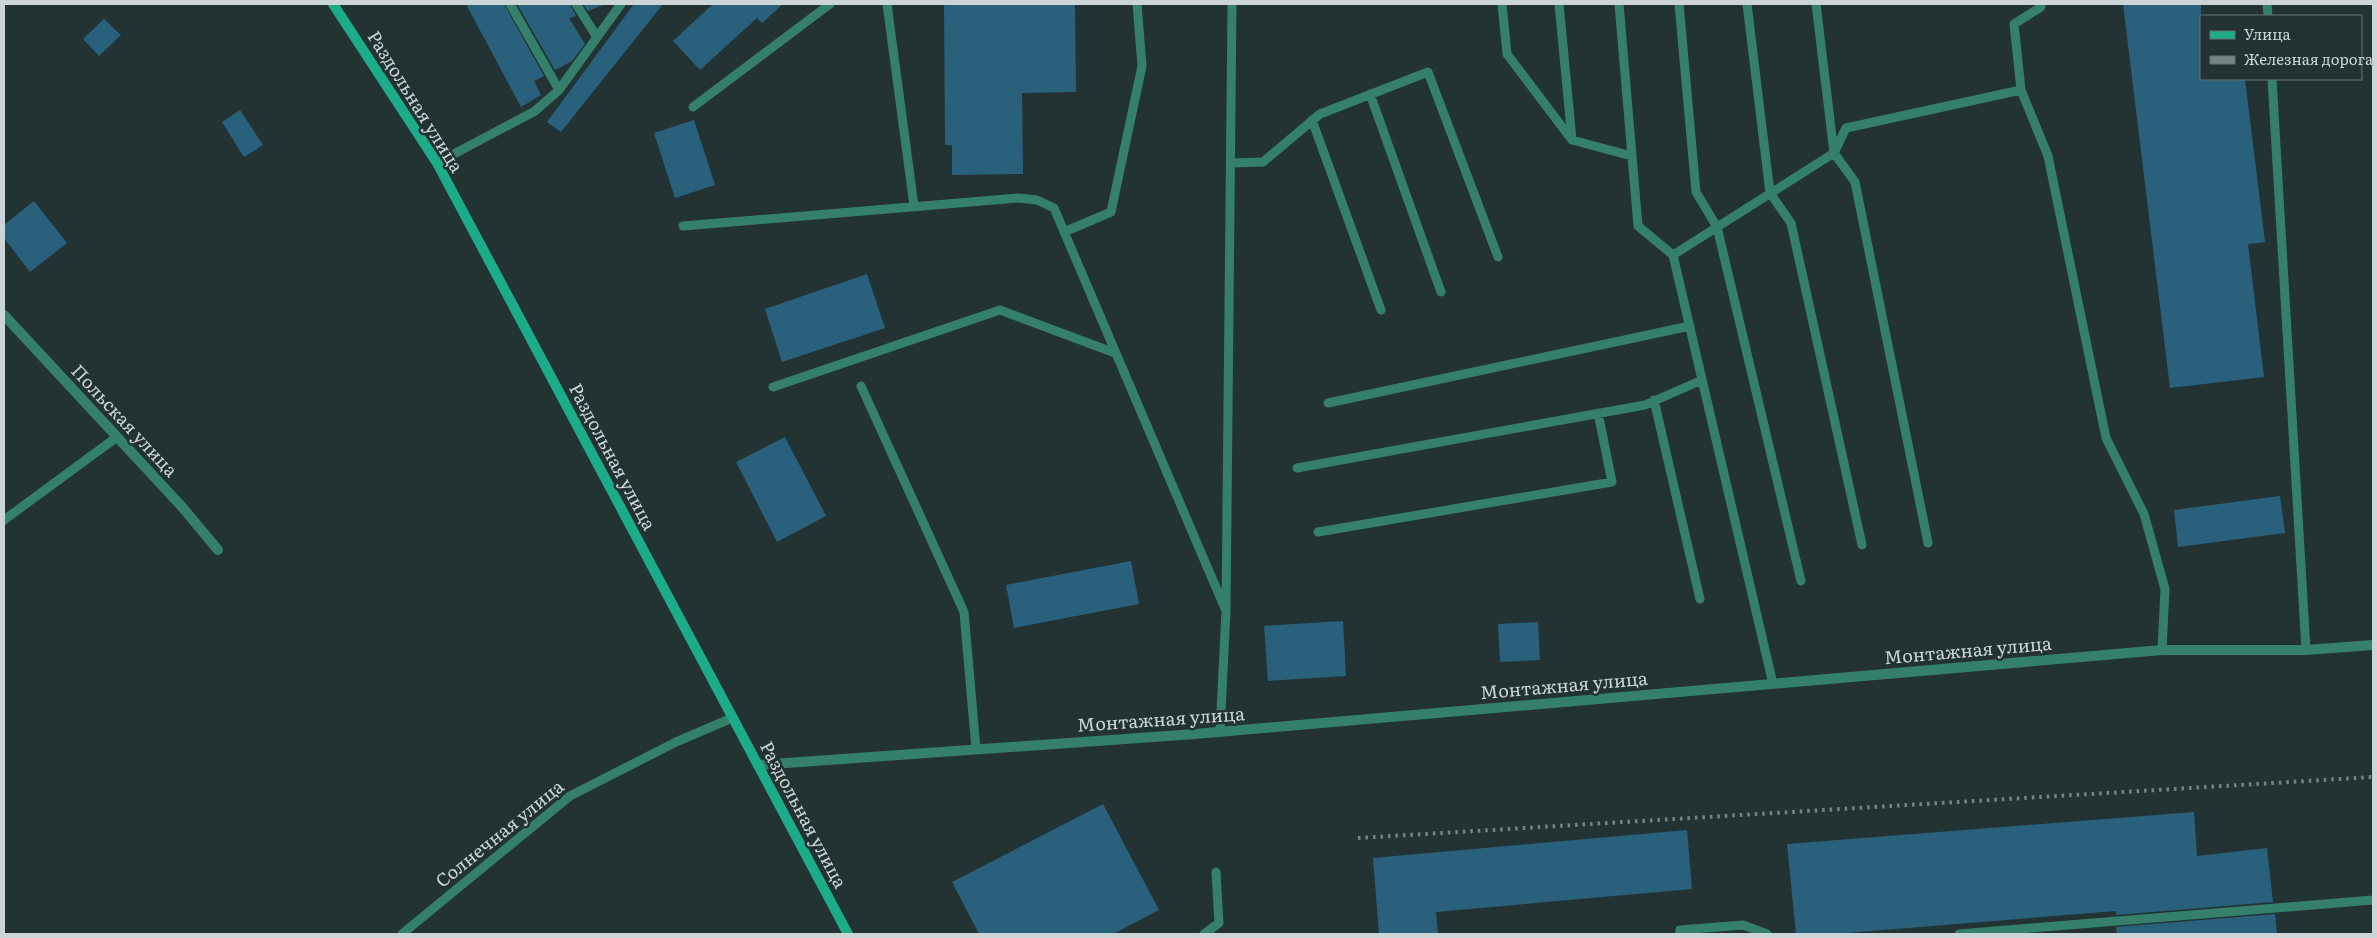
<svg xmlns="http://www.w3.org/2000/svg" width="2377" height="938" font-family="Literata,serif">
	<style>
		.building { fill: #29617d }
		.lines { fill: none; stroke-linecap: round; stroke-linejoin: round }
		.service { stroke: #35806a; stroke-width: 9 }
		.minor { stroke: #35806a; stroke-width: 10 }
		.secondary { stroke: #1dac8a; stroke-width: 10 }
		.rail { stroke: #778485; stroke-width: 4; stroke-dasharray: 2.5 5; stroke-linecap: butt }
		.labels { text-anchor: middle; stroke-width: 5; stroke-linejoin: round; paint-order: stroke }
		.street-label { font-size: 18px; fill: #cbd5d6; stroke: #233334 }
	</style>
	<rect width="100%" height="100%" fill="#233334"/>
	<!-- building -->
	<path class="building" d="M466,4H504L544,76L534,81L541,95L521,107Z
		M517,4H570L576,16L569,18L585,44L572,61L555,70Z
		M583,4H603V5L588,11Z
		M634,4H663L561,132L547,122Z
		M713,4H783L762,23L757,18L700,70L673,41Z
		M944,4H1075L1076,92L1022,93L1023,174L952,175V145H945Z
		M2123,4H2201V79H2245L2265,242L2248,244L2264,377L2170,388Z
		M104,19L121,35L99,56L83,39Z
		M240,110L263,145L244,157L222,122Z
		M694,120L715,185L675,198L654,133Z
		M34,201L67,243L30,272L4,238V225Z
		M867,274L885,328L782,362L765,309Z
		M785,437L826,516L777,542L736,462Z
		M2280,496L2285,533L2178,547L2174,510Z
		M1131,561L1139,604L1014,628L1006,585Z
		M1343,621L1346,676L1268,681L1264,626Z
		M1538,622L1540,660L1500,662L1498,624Z
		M1103,804L1159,910L1113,934H979L952,882Z
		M2194,812L2197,856L2267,848L2273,902L2116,915V911L1834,934H1796L1787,844Z
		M1687,830L1692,889L1436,912L1438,934H1379L1373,858Z
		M2275,914L2277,934H2117L2116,927Z"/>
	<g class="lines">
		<!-- service -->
		<path class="service" d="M510,4L559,90
			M576,4L597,37
			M887,4L914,206
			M1502,4L1507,54L1572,140
			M1559,4L1572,140L1632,156
			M1619,4L1638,226L1673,255
			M1679,4L1696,192L1717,227L1801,581
			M1747,4L1770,193L1791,223L1862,545
			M1816,4L1834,153L1855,182L1928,543
			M2041,4V7L2014,24L2021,90L2048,156L2106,438L2144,514L2165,589L2162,650
			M2267,4L2268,16
			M2272,79L2306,650
			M1370,94L1441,292
			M693,107L830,4
			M1312,120L1381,310
			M437,163L535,111L559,90L621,4
			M1231,163L1263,162L1320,114L1428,72L1498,257
			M683,226L1018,198L1037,200L1054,208L1226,611
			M1064,232L1111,212L1142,66L1137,4
			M861,386L964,612L976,749
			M773,387L1000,310L1115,353
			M1654,400L1700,599
			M1328,403L1690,326
			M1297,468L1645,405L1702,380
			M4,520L117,437
			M1318,532L1612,482L1598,413
			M1773,684L1673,255L1834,153L1846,128L2021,90
			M1220,732L1226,611L1232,4
			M402,934L570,796L676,742L732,718
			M1204,934L1219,923L1216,872
			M1680,934V930L1743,925L1767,934
			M1959,934L2373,900"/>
		<!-- minor -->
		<path class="minor" d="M4,315L183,508L218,550
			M758,765L1195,734L2162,650H2306L2373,645"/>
		<!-- secondary -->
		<path class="secondary" d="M333,4L437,163L848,934"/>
		<!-- rail -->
		<path class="rail" d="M1358,838L2373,777"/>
	</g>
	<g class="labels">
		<!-- street labels -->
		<g class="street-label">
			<text transform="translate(415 102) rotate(58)" y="6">Раздольная улица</text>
			<text transform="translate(124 421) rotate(47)" y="6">Польская улица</text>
			<text transform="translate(612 457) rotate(62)" y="6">Раздольная улица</text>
			<text transform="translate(1968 651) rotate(-5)" y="6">Монтажная улица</text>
			<text transform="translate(1564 686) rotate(-5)" y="6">Монтажная улица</text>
			<text transform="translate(1161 720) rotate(-4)" y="6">Монтажная улица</text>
			<text transform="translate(803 815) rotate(62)" y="6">Раздольная улица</text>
			<text transform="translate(500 834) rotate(-39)" y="6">Солнечная улица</text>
		</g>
	</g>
	<!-- border -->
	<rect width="2377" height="938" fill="none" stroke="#cbd5d6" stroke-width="10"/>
	<!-- legend -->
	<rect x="2200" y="15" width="162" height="65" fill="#233334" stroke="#667475"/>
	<rect x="2210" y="31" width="25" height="8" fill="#1dac8a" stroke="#667475"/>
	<text x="2244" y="40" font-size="15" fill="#cbd5d6">Улица</text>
	<rect x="2210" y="56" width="25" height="8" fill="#778485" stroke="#667475"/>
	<text x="2244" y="65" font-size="15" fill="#cbd5d6">Железная дорога</text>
</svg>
